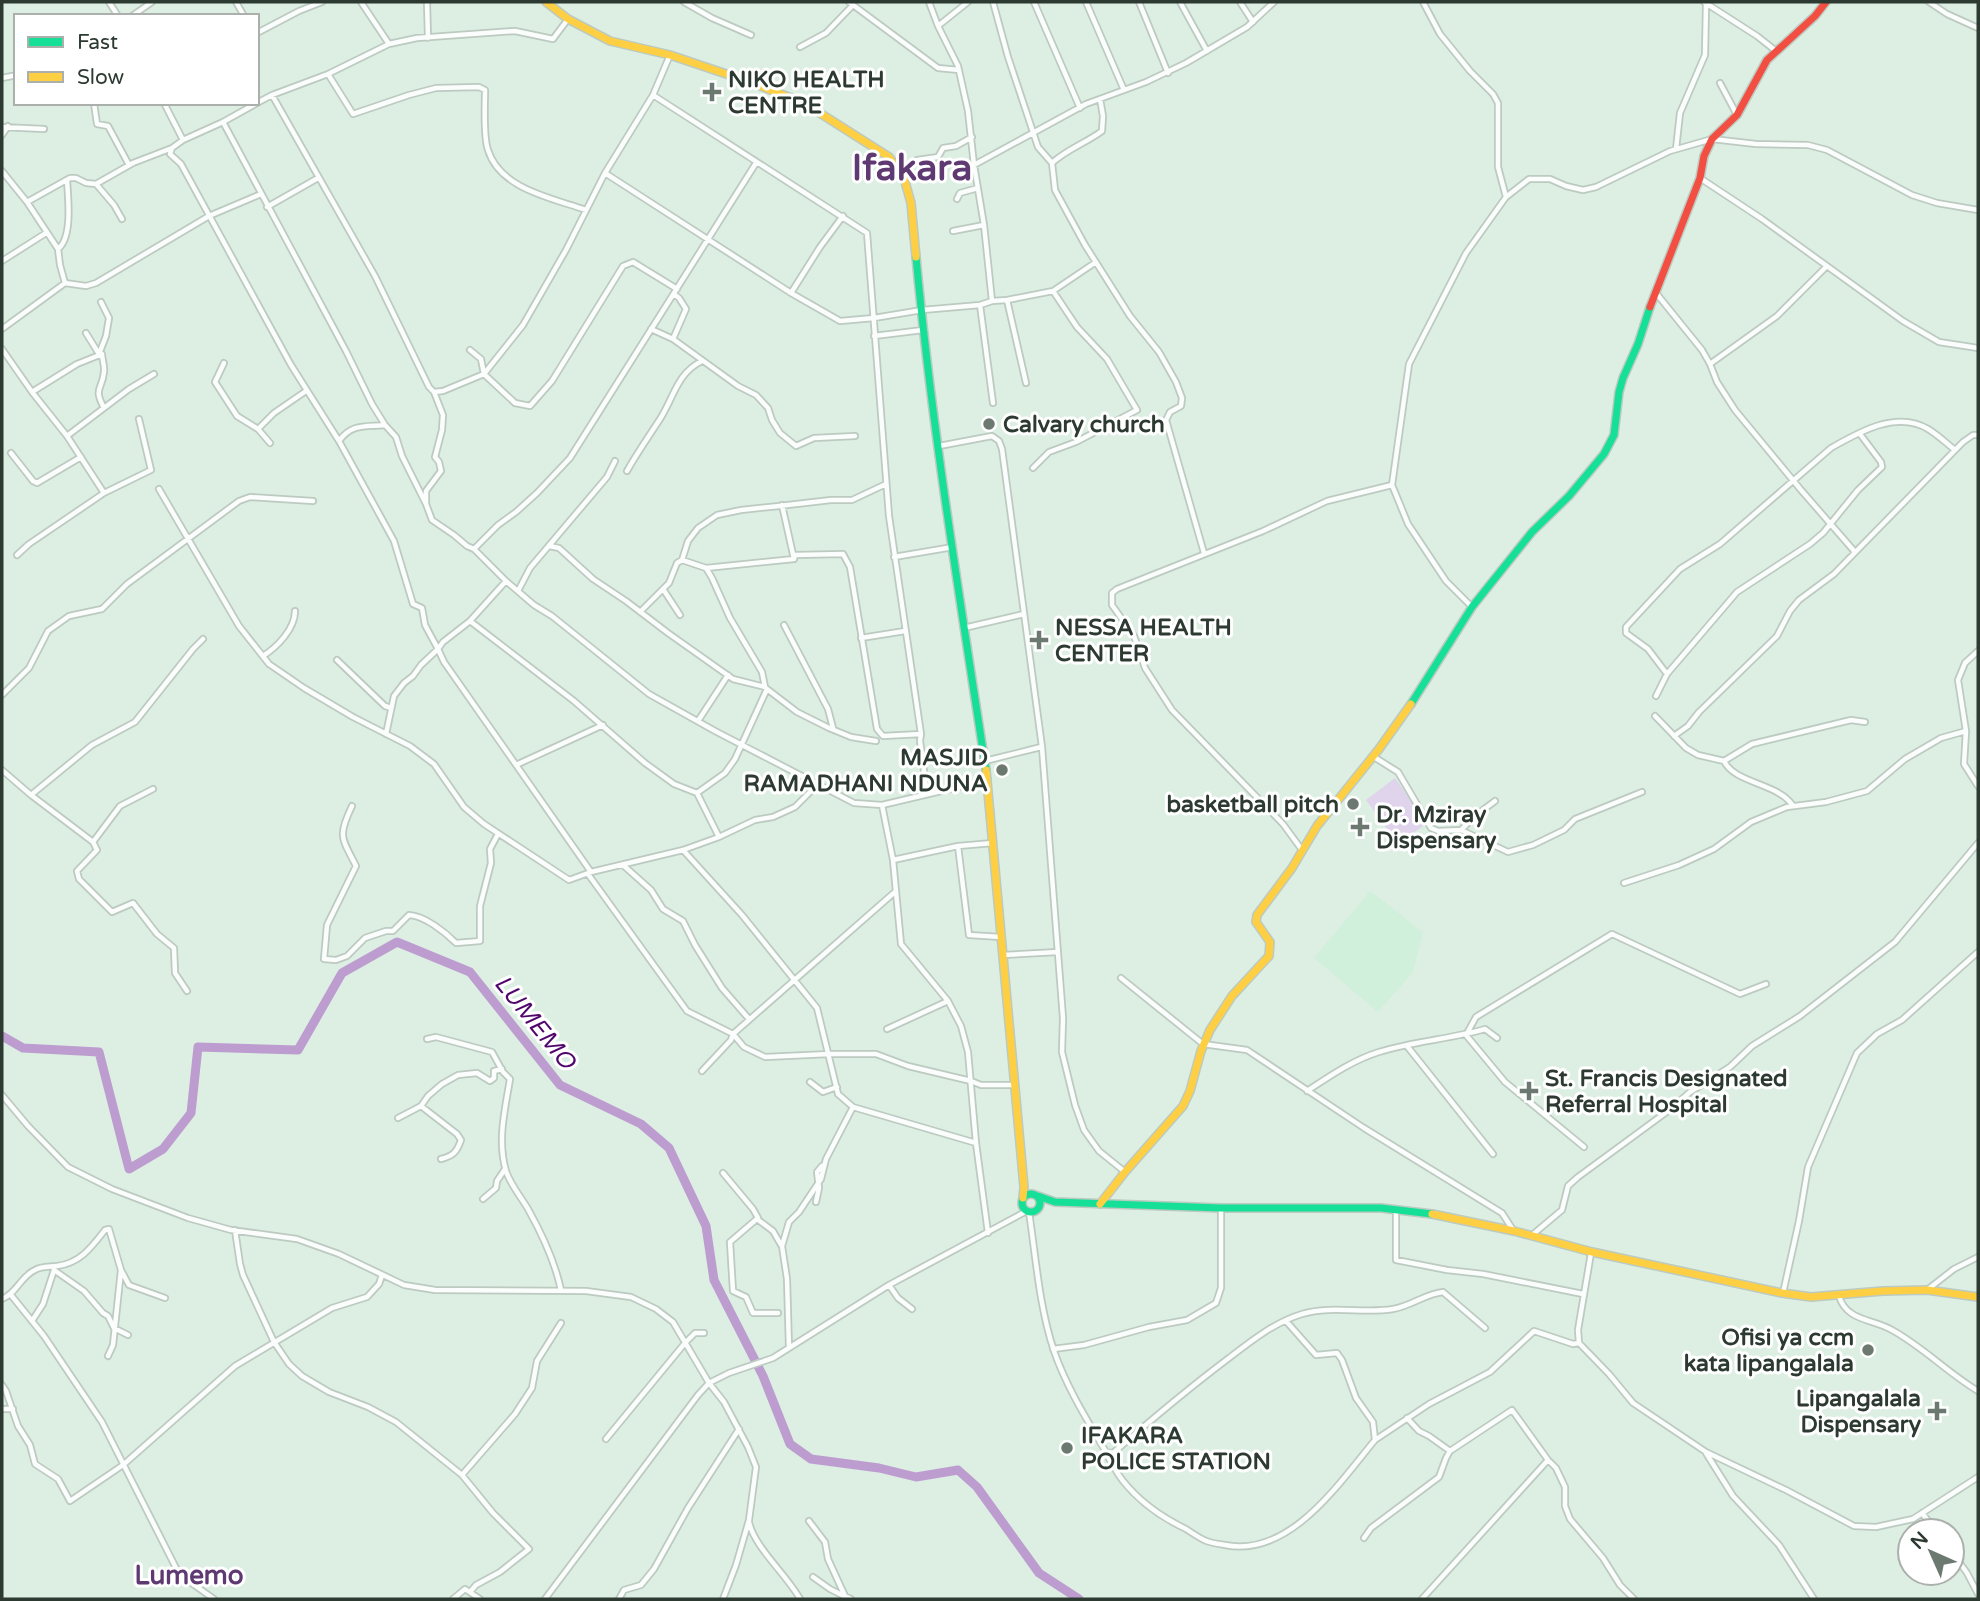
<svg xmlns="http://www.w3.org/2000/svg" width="1980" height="1601" font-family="'Varela Round',sans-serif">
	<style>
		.built { fill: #d0f0db }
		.green { fill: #dfd4eb }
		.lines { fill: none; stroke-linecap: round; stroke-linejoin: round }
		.river { stroke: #bd9dd0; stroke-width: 9 }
		.street-casing { stroke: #bccac1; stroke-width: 8 }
		.fast-casing { stroke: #bccac1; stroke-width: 10 }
		.slow-casing { stroke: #bccac1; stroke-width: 10 }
		.jam-casing { stroke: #bccac1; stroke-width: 10 }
		.street { stroke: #fafdfb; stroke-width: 4.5 }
		.fast { stroke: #16e098; stroke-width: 7 }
		.slow { stroke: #ffcf43; stroke-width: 7 }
		.jam { stroke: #f24e42; stroke-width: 7 }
		.poi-dot { fill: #6b7970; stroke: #fff; stroke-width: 2.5 }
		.labels { text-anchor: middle; stroke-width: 6; stroke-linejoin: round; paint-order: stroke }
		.poi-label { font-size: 23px; font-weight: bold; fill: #2d3a32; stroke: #fff; text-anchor: start }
		.water-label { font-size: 24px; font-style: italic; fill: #50066a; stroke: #fff }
		.quarter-label { font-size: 26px; font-weight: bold; fill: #5f3971; stroke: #fff }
		.town-label { font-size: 37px; font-weight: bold; fill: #5f3971; stroke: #fff }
	</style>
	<rect width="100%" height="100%" fill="#ddefe3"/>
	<!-- built -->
	<path class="built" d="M1370,891L1423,932L1413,972L1378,1012L1314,958Z"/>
	<!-- green -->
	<path class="green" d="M1395,778L1427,823L1398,844L1366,800Z"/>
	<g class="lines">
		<!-- river -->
		<path class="river" d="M2,1036L23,1048L99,1052L129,1169L163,1149L191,1113L198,1047L298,1050L342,973L397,942L470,972L560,1085L641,1124L669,1148L706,1226L714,1280L763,1376L790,1444L811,1459L879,1468L916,1477L958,1470L977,1487L1039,1573L1079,1599"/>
		<defs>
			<path id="street" d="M109,2L118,16
				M236,2L244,16
				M361,2L389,44
				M427,2L428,38
				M684,2L712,18L751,35
				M849,2L938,68L959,70
				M929,2L938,26L958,66L968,111L974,165L984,225L992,301
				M993,2L1008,57L1038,147L1052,163L1055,190L1085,245L1130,316L1159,352L1176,382L1182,398L1181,406L1170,412L1166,420L1204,553
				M1034,2L1080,108
				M1086,2L1124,90
				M1139,2L1168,73
				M1180,2L1207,51
				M1240,2L1253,22
				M1423,2L1440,34L1470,71L1493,94L1498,103V167L1506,197
				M1704,2L1757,36L1776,51
				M1929,2L1947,14L1978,28
				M132,16L152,2
				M938,26L968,2
				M257,33L299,11L322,2
				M800,47L826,33L853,5
				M328,74L353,114L409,95L436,88L479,87L485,90C485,106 483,136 488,150C500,189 552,198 586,210
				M2,78L12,76
				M1720,83L1737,115
				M272,95L375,276L429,387L434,392L443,391L484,374L523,325L566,250L605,173L653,95L670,55
				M653,95L867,233L889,516L921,734L920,741L927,794
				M94,103L97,124L108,126L129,165
				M164,103L183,140
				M257,103L223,122L183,140L172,148L170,154L181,164L291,365L339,441L394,541L413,604L422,608L425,625L438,649L421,665L413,676L404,683L394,696L386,734
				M257,103L272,95L328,74L389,44L417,38L515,31L553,39L568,19
				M223,122L346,351L372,404L385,425L396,437L402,456L426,504
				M2,127L44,129
				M2,135L8,126
				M1676,149L1680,113L1705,55L1706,4
				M917,160L938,157L943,148L956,146L972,137
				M756,163L570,458L537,493L516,512L498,525L474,549L506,581L534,605L552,616L649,694L715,731L854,803L882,805
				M1052,163C1067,149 1086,143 1102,131L1103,116L1100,99
				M974,165L1086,104L1146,82L1186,63L1247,27L1274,2
				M2,171L27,202L58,249L60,265L65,283
				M605,173L791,293L840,321L874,318L922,310L980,305L992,301L1007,300L1053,291L1096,262
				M1700,178L1762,219L1903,321L1939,342L1978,348
				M96,184L114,205L122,219
				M957,199L960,193L978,188
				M27,202L70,178H76L86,183L96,184L133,163L172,148
				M267,207L318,178
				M953,231L984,225
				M58,249C73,237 68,198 67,180
				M2,261L46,233
				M791,293L820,247L843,216
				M1656,293L1702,350L1710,364L1717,382L1735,410L1801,490L1855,552
				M1007,300L1026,383
				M980,305L993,403
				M2,329L65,283L86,286L96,283L209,216L261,194
				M651,329L673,339L738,386L756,395L768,408L772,420L780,433L796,446L814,438L855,436
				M86,333L99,354
				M874,336L923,330
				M673,339L686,309L679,298L674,294
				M2,349L32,392L67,436L104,493
				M470,350L481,359L484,374L515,403L530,406L552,381L623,266L633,262L677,289
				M99,354L106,336L109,318L101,302
				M224,363L215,382L237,416L258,429L270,443
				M1710,364L1777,316L1826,267
				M32,392L77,364L102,354C102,359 105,367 104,372C102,391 93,387 104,408
				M434,392L443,415L442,430L435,457L439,462L441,471L426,491V504L432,520L454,535L467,546L474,549
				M258,429L274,413L306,391
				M67,436L129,389L154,374
				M339,441C352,423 366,427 385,425
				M939,446L992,436L999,441L1002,449L1042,747L1063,1018L1062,1052L1075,1105L1084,1130L1099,1151L1125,1172
				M11,453L33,481L37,483L81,457
				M1033,468L1049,452L1076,442L1137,410L1107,359L1077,327L1053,291
				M627,471C637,453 649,436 660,419C674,397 677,373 702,361
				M159,489L239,626L269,664L304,688L353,717L410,746L434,764L464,807L484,824L569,880L591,872L683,850L719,837L755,820L773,817L795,807L818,784
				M549,546L559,548L593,579L626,601L668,633L733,679L765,687
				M17,555L29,544L104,493L151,470L139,419
				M894,557L953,547
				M794,559L795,555L843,554L850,567L877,729L883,736L921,734
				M706,568L794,559L782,505
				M506,581L470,621L443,642L438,649L444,662L591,872
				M663,589L680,615
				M518,591L530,568L607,477L615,461
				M1472,607L1446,581L1408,524L1392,485L1409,364L1466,253L1506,197L1529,179H1550L1566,186L1583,190L1596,187L1670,151L1712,139L1756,144L1808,145L1827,150L1912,195L1937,203L1978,210
				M640,612L669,583L677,563L682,560
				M470,621L574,701L645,763L674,784L697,793L719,837
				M784,625L828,709L833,728
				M964,628L1024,614
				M861,638L905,631
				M1978,651L1965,663L1958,680L1966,731L1964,764L1978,786
				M263,656C277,647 295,629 295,611
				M337,660L385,706L391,708
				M1667,674L1648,649L1626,633V627L1680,569L1720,544L1831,448C1859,432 1897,410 1928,429C1938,435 1946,443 1955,450
				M767,689L797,712L829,728L851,737L876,741
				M2,695L29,668L48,631L69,616L102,609L127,584L239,501L250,497L313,501
				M1656,696L1667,674L1737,592L1810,544L1823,533L1858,490L1882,467L1881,462L1860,434
				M1655,716L1686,748L1698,755L1724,761C1735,784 1779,783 1793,806
				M698,721L728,675
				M1674,736L1688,726L1699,712L1777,636L1790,611L1799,600L1834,574L1963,442L1973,435H1978
				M1374,757L1398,772L1431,828L1438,831L1461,830L1508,852L1533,845L1564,830L1575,819L1642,792
				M985,761L1041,747
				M1724,761L1752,744L1851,720L1865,722
				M516,765L603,725
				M2,770L31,795L93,842L120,806L153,789
				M988,780L882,805L893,860L958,846L993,843
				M697,793L725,773L735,759L767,689L765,687L762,672L730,618L712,578L706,568L682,560L688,541L698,528L717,515L741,510L779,506L831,500H852L886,484
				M31,795L92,745L135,722L193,649L203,639
				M352,806C337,837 342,838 356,866L327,925L324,959L336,960L347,956L365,938L386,931H393L409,915C425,916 445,932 456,943L480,941V906L491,863L490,849L498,834
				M1461,830L1475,816L1495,801
				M93,842L97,850L77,871L79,879L112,912L133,903L157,934L174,948L175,973L187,991
				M958,846L969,935L1001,937
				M683,850L742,915L817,1008L838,1094L853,1107L976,1143
				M1302,850L1283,824L1172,710L1145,668L1134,636L1112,605V593L1117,589L1263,531L1327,501L1392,485
				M893,860L901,944L948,1001L961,1026L968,1052L976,1143L988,1233
				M623,865L651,890L663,909L683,921L695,945L722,988L749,1019
				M588,874L687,1011L733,1034L896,891
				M1624,883L1679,865L1714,849L1751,822L1787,807L1826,802L1867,791L1905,759L1941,738L1966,731
				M1003,955L1058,952
				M1121,978L1203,1044L1247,1050L1364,1128L1502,1213L1513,1230
				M887,1029L948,1001
				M427,1039L436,1037L492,1052L503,1072L510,1079C505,1110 497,1140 506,1171C510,1184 521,1197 528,1209C542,1234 555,1262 561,1290
				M1407,1046L1493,1154
				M702,1071L731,1040L733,1034L744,1047L765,1057L829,1054H876L908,1066L971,1081L981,1085H1015
				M810,1082L823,1092L837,1087
				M1307,1091C1330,1076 1353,1060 1379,1052C1414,1041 1451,1039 1485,1029L1497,1038
				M2,1095L28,1126L68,1167L112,1189L188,1218L231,1230L297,1239L339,1254L404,1285L435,1290L586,1291L631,1297L656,1309L673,1322L709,1383L724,1402L748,1447L756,1467L749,1520L736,1565L723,1599
				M421,1106L457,1134L461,1140C457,1152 453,1156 441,1159
				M398,1118L421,1106L428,1096L442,1084L458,1075L477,1073L490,1081L494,1078V1071L502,1069
				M1584,1147L1505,1082L1466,1035L1476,1017L1612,934L1740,994L1766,984
				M723,1173L753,1209L758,1218L730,1242L733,1291L746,1297L753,1313H778
				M483,1199L496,1188L497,1181L505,1169
				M816,1202L819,1188L817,1172L822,1166
				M1396,1210V1260L1447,1270L1483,1274L1583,1294
				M1029,1212C1036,1258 1039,1306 1054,1351C1066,1386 1087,1420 1106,1452L1113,1453C1151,1420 1189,1388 1229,1358C1251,1341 1275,1322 1302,1314C1333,1305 1363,1314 1393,1309C1411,1306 1425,1294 1443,1292L1485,1328
				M757,1219L773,1231L781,1245
				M235,1230L240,1264L243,1275L274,1342L289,1364L302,1376L329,1392L368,1407L396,1422L462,1475L493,1513L529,1549L500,1572L476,1585L470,1592
				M1531,1236L1562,1210L1568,1186L1578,1177L1672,1108L1690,1092L1730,1067L1752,1046L1800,1016L1895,942L1978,843
				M1591,1253L1578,1330L1579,1343L1609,1374L1633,1403L1706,1452L1786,1490L1854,1526L1876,1527L1913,1519L1978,1477
				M54,1267V1270L84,1291L103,1313L108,1316L114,1328L128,1335
				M121,1270L129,1285L165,1298
				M889,1285L898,1298L912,1309
				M1927,1290L1954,1269L1978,1257
				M1783,1293L1799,1221L1808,1167L1857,1053L1877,1034L1902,1020L1978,952
				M11,1295L44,1336L102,1422L176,1568L190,1582L214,1599
				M1839,1296C1846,1321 1873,1319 1892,1330C1923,1347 1948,1373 1978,1391
				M2,1299C17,1293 21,1276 35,1270C41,1266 50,1267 57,1266C80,1263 91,1248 105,1230L109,1229L121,1270L113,1345L108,1356
				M32,1321L43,1304L54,1270
				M685,1343L695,1333H704
				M789,1348L787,1279L782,1246L789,1222L799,1212L821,1179L826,1159L853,1107
				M1053,1349L1084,1345L1149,1327L1187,1320L1216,1303L1221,1288V1208
				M2,1385L6,1391L18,1426L30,1445L35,1464L58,1479L70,1501L123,1465L235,1366L332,1308L367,1297L379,1284L382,1275
				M2,1409H13
				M1407,1418L1419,1431L1429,1436L1450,1451
				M606,1439L685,1343
				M1375,1440L1429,1404L1490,1372L1534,1331L1573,1344L1579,1343
				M1106,1453C1111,1462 1116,1472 1123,1481C1139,1501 1163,1518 1186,1529C1192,1533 1198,1537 1204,1540C1210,1543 1218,1544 1225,1545C1290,1558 1339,1483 1375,1440L1373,1422L1356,1398L1342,1360L1337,1353L1316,1355L1286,1321
				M1706,1453L1733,1496L1779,1545L1814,1599
				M462,1475L515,1414L532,1388L537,1361L561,1323
				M1922,1513L1936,1531
				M809,1521L825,1542L828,1559L845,1596L851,1599
				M749,1522C754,1547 787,1575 800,1599
				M1364,1538L1371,1528L1439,1477L1446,1458L1450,1451L1512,1410L1548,1460L1556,1468L1565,1487V1506L1570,1519L1603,1558L1620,1585L1634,1599
				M1952,1552L1967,1573L1978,1594
				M813,1577L830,1589L844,1596
				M453,1599L465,1589L480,1599
				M545,1599L698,1395L709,1383L729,1373L773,1358L889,1285L1023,1213L1025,1210
				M619,1599L624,1590L641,1585L654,1569L688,1508L739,1429
				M1422,1599L1548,1460"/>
			<path id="fast" d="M916,257C932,429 960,600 986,770
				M1411,704L1472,607L1532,532L1569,496L1604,454L1614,435L1619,392L1623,378L1638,344L1650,307
				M1022 1203a9 9 0 1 1 18 0a9 9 0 1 1-18 0Z
				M1038,1196L1055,1202L1221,1208H1381L1432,1214"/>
			<path id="slow" d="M546,2L568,19L610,41L670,55L750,82L804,103L889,157L904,178L911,203L916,257
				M986,770L1024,1187L1023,1198
				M1100,1204L1125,1172L1183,1106L1190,1091L1201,1051L1210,1030L1232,996L1269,956L1270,942L1256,922L1257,915L1292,868L1317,826L1379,749L1411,704
				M1432,1214L1514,1231L1592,1252L1782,1293L1811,1297L1883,1291L1927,1290L1978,1297"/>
			<path id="jam" d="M1650,307L1700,178L1704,156L1712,139L1737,115L1767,60L1815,16L1826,2"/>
		</defs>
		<!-- street casing -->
		<use href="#street" class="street-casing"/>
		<!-- fast casing -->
		<use href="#fast" class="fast-casing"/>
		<!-- slow casing -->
		<use href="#slow" class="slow-casing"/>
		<!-- jam casing -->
		<use href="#jam" class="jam-casing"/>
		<!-- street -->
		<use href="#street" class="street"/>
		<!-- fast -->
		<use href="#fast" class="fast"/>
		<!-- slow -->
		<use href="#slow" class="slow"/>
		<!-- jam -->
		<use href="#jam" class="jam"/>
	</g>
	<!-- markers -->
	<g class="poi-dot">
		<path d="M708.5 81.5h7v7h7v7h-7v7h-7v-7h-7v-7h7z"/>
		<circle cx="989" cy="424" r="7"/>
		<path d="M1035.5 629.5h7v7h7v7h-7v7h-7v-7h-7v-7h7z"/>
		<circle cx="1002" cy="770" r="7"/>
		<circle cx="1353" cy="804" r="7"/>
		<path d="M1356.5 816.5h7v7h7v7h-7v7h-7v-7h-7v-7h7z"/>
		<path d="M1525.5 1080.5h7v7h7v7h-7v7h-7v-7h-7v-7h7z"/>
		<circle cx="1868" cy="1350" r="7"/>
		<path d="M1933.5 1400.5h7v7h7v7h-7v7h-7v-7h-7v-7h7z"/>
		<circle cx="1067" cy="1448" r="7"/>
	</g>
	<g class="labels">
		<!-- poi labels -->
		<g class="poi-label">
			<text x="728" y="87">NIKO HEALTH<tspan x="728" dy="26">CENTRE</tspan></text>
			<text x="1003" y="432">Calvary church</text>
			<text x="1055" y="635">NESSA HEALTH<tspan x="1055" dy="26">CENTER</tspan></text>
			<text x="988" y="765" text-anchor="end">MASJID<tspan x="988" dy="26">RAMADHANI NDUNA</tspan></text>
			<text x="1339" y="812" text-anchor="end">basketball pitch</text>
			<text x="1376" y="822">Dr. Mziray<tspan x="1376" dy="26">Dispensary</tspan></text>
			<text x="1545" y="1086">St. Francis Designated<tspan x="1545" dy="26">Referral Hospital</tspan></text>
			<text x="1854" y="1345" text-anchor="end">Ofisi ya ccm<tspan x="1854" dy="26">kata lipangalala</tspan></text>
			<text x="1921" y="1406" text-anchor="end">Lipangalala<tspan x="1921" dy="26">Dispensary</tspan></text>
			<text x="1081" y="1443">IFAKARA<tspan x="1081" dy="26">POLICE STATION</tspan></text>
		</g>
		<!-- water labels -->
		<g class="water-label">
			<text transform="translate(535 1022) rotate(51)" y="8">LUMEMO</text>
		</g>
		<!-- quarter labels -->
		<g class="quarter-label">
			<text x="189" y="1584">Lumemo</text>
		</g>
		<!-- town labels -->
		<g class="town-label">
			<text x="912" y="180">Ifakara</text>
		</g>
	</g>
	<!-- border -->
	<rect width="1980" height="1601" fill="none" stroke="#2d3a32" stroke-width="7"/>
	<!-- legend -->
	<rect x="14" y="14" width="245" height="91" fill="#ffffff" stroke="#abb0ad" stroke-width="2"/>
	<rect x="28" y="37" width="35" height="10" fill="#16e098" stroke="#abb0ad" stroke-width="2"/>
	<text x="77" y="49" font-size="21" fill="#2d3a32">Fast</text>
	<rect x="28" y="72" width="35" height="10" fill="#ffcf43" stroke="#abb0ad" stroke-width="2"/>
	<text x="77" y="84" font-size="21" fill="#2d3a32">Slow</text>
	<!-- north arrow -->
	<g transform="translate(1931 1552) rotate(315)"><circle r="33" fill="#ffffff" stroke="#abb0ad" stroke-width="2"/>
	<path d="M0-5L12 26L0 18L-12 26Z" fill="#6b7970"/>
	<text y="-10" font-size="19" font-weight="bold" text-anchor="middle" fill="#2d3a32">N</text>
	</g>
</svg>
